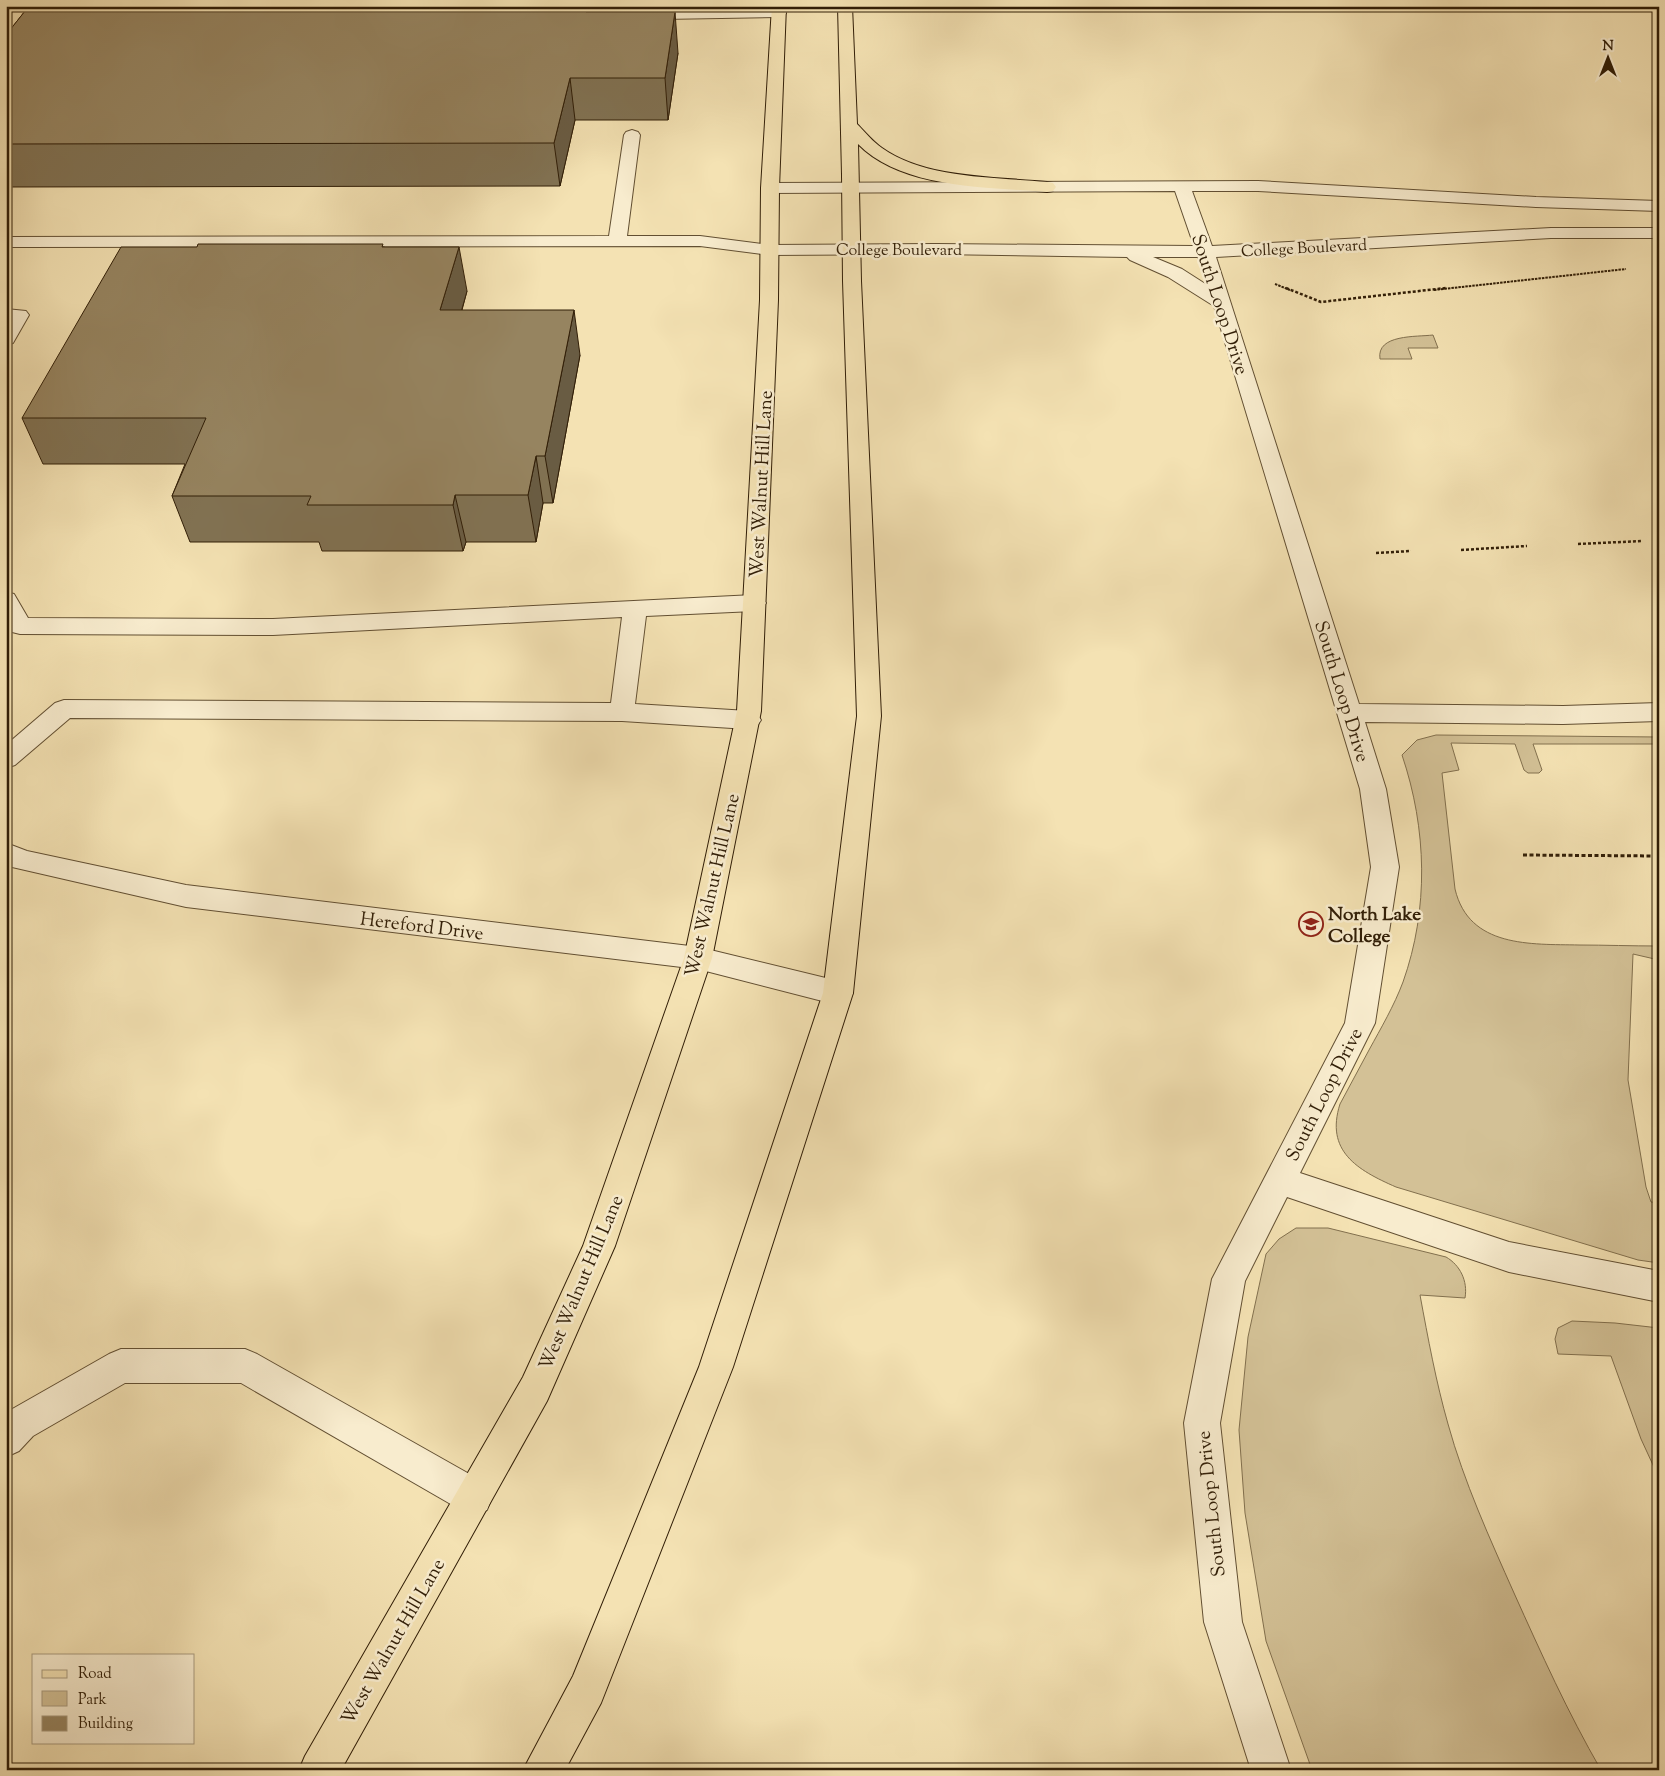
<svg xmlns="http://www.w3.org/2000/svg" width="1665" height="1776" font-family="'Sorts Mill Goudy',serif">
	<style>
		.green { fill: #d3c196; stroke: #82704e }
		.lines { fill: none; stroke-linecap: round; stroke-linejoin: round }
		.minor-casing { stroke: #624f32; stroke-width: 2 }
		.major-casing { stroke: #311e07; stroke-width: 2 }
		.path-far2 { stroke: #311e07; stroke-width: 2; stroke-dasharray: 2.5 1; stroke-linecap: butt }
		.path-far1 { stroke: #311e07; stroke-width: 2.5; stroke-dasharray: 3 2; stroke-linecap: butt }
		.path { stroke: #311e07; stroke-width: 3; stroke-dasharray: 4 2.5; stroke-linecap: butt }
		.minor { fill: #f8ecce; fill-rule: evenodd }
		.major { fill: #f4e2b3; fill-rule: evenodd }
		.wall { fill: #817253; stroke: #311e07 }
		.shaded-wall { fill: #695c43; stroke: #311e07 }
		.building { fill: #968460; stroke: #311e07 }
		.labels { text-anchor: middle; stroke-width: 5; stroke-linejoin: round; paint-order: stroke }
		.far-street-label { font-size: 16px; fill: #311e07; stroke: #f8ecce }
		.street-label { font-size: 19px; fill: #311e07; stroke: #f8ecce }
		.poi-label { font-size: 19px; font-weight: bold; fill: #311e07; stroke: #f8ecce; text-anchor: start }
	</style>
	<rect width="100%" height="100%" fill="#f4e2b3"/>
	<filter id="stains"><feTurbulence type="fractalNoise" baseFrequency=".004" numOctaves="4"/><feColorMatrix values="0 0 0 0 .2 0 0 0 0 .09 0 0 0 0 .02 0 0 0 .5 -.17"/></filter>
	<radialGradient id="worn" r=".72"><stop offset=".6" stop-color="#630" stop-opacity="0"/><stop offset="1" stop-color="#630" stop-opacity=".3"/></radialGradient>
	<!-- green -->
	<path class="green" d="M1433,335L1438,348H1408L1412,359H1380C1376,334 1417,337 1433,335Z
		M1436,735L1659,737V753L1654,744H1533L1542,770L1539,773H1528L1524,770L1515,744L1451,743L1459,770L1442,773L1455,889C1469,948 1531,944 1579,945C1605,945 1632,946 1659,946V960L1633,954L1628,1080L1646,1187L1651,1202L1659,1203V1263L1638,1260L1396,1187C1357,1170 1325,1151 1340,1104C1350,1086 1359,1068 1369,1050C1381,1028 1394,1006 1403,982C1429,909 1427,829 1402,755L1417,740Z
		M1296,1228H1328L1446,1257C1460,1265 1468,1281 1465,1298L1420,1295C1428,1338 1436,1382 1448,1424C1464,1482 1490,1539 1514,1593C1541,1653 1568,1713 1601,1770H1312L1266,1641L1245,1513L1239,1430L1248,1337L1266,1254L1279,1239Z
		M1572,1321L1615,1323L1659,1328V1478L1641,1439L1611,1356L1558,1354L1555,1339L1558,1328Z"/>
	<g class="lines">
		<defs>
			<path id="minor" d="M649,6H664L667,11L779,9L784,10L786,13L784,16L779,17L663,19L658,18Z
				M632,130L638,132L640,135L627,236H700L769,245L936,244L1194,246L1175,191L770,193L764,192L761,188L764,184L770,183L1258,181L1536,197L1659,201V211L1536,207L1258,191H1192L1212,246L1551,228H1659V238H1551L1216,257L1359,704L1563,706L1659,703V721L1563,724L1365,722L1386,789L1399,867L1375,1023L1300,1173L1509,1242L1659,1271V1302L1509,1272L1287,1197L1245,1281L1220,1423L1242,1622L1291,1770H1251L1204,1622L1184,1423L1212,1279L1345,1023L1371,867L1360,789L1214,306L1168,277L1130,260L1127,257L936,254L769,255L700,246L6,247V237L609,236L624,135L626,132ZM1153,257H1198L1207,285L1182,269Z
				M6,309L26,311L29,315L13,343L6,345Z
				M6,592L14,594L28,618L273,619L754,595L762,598L766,603L762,608L754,611L646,616L635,704L748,711L757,714L761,720L757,726L748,729L622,721L70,718L15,765L6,768V745L55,703L64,700L611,703L622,617L273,635L20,634L12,632L6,622Z
				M6,843L27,851L186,885L698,947L838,981L848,985L853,993L848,1001L838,1005L698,969L186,907L12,867L6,864Z
				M121,1349H245L257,1354L487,1484L492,1497L487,1510L474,1515L461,1510L241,1383H125L33,1436L19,1451L6,1457L7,1412L109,1354Z"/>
			<path id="major" d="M772,6H786L779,188L778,300L761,711L712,958L615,1246L547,1401L341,1770H299L305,1756L523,1377L583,1246L684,958L737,711L760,300L761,188Z
				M838,6H852L857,124C865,132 873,142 882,148C925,179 996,177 1047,182L1053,183L1056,187L1053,191L1047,192C988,187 902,189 858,144L861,281L881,716L853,993L733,1367L601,1703L565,1770H523L573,1676L699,1367L823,993L857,716L843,281L842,175Z"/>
		</defs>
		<!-- minor casing -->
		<use href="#minor" class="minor-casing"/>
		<!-- major casing -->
		<use href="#major" class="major-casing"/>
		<!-- path-far2 -->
		<path class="path-far2" d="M1275,284L1290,290
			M1434,290L1626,269"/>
		<!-- path-far1 -->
		<path class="path-far1" d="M1286,288L1321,302L1446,288
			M1578,544L1642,541
			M1461,550L1527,546
			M1376,553L1411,551"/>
		<!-- path -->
		<path class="path" d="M1523,855L1659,856"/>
		<!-- minor -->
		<use href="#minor" class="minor"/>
		<!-- major -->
		<use href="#major" class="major"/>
	</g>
	<!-- wall -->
	<path class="wall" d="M29,6H599V12L678,53L668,120H575L560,186L6,187V35Z
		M197,247H384L467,291L462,310L580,355L553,503H543L536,542H466L463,551H322L319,542H190L172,496L185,464H43L22,418Z"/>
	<!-- shaded-wall -->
	<path class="shaded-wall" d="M587,6H599L600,12H586Z
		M675,12L678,53L668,120L665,78Z
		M570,78L575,120L560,186L554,143Z
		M459,247L467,291L449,355L440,310Z
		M574,310L580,355L553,503L545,456Z
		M536,456L543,503L536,542L528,495Z
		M455,495L466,542L463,551L453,505Z"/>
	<!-- building -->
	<path class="building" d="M29,6H587L586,12H675L665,78H570L554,143L6,144V35Z
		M198,244H383L382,247H459L440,310H574L545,456H536L528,495H455L453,505H307L311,496H172L206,418H22L121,247H197Z"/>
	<!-- icons -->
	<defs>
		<symbol id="university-ring" viewBox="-11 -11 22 22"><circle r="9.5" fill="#f8ecce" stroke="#8f2418" stroke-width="1.5"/><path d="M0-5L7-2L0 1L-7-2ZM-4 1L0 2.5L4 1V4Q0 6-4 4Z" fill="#8f2418"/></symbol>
	</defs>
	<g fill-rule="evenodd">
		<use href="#university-ring" x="1297" y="910" width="28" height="28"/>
	</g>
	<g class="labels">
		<!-- far-street labels -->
		<g class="far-street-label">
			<text transform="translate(1304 247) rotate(-3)" y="6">College Boulevard</text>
			<text x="899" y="255">College Boulevard</text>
		</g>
		<!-- street labels -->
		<g class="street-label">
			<text transform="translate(1221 304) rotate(72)" y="7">South Loop Drive</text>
			<text transform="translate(760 484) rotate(-87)" y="7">West Walnut Hill Lane</text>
			<text transform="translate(1343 691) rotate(73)" y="7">South Loop Drive</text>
			<text transform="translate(711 885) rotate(-77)" y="7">West Walnut Hill Lane</text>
			<text transform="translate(422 925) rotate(7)" y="7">Hereford Drive</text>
			<text transform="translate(1323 1094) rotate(-63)" y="7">South Loop Drive</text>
			<text transform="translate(580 1282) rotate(-67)" y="7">West Walnut Hill Lane</text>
			<text transform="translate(1210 1504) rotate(-96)" y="7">South Loop Drive</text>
			<text transform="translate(392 1641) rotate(-60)" y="7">West Walnut Hill Lane</text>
		</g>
		<!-- poi labels -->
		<g class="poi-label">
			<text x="1328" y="920">North Lake<tspan x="1328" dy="22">College</tspan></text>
		</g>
	</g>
	<!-- margin -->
	<rect width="1665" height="1776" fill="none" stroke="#f4e2b3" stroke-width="25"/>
	<rect x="8" y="8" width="1650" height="1761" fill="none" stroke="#311e07" stroke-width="2.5"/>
	<rect x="12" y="12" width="1640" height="1751" fill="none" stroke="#311e07"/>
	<!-- legend -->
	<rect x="32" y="1654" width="162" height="90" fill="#f8ecce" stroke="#a89a7e"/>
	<rect x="42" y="1670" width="25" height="8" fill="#f4e2b3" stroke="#a89a7e"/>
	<text x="78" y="1678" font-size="15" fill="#311e07">Road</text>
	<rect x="42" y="1691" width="25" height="15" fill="#d3c196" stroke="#a89a7e"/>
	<text x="78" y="1704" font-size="15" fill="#311e07">Park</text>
	<rect x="42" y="1716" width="25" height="15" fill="#968460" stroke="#a89a7e"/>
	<text x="78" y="1728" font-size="15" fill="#311e07">Building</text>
	<!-- north arrow -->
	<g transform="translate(1608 58)" stroke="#f8ecce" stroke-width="4" paint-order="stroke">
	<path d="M0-4L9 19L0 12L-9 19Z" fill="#311e07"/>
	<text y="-8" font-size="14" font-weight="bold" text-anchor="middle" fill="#311e07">N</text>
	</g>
	<rect width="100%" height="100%" filter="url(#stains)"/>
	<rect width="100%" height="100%" fill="url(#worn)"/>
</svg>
